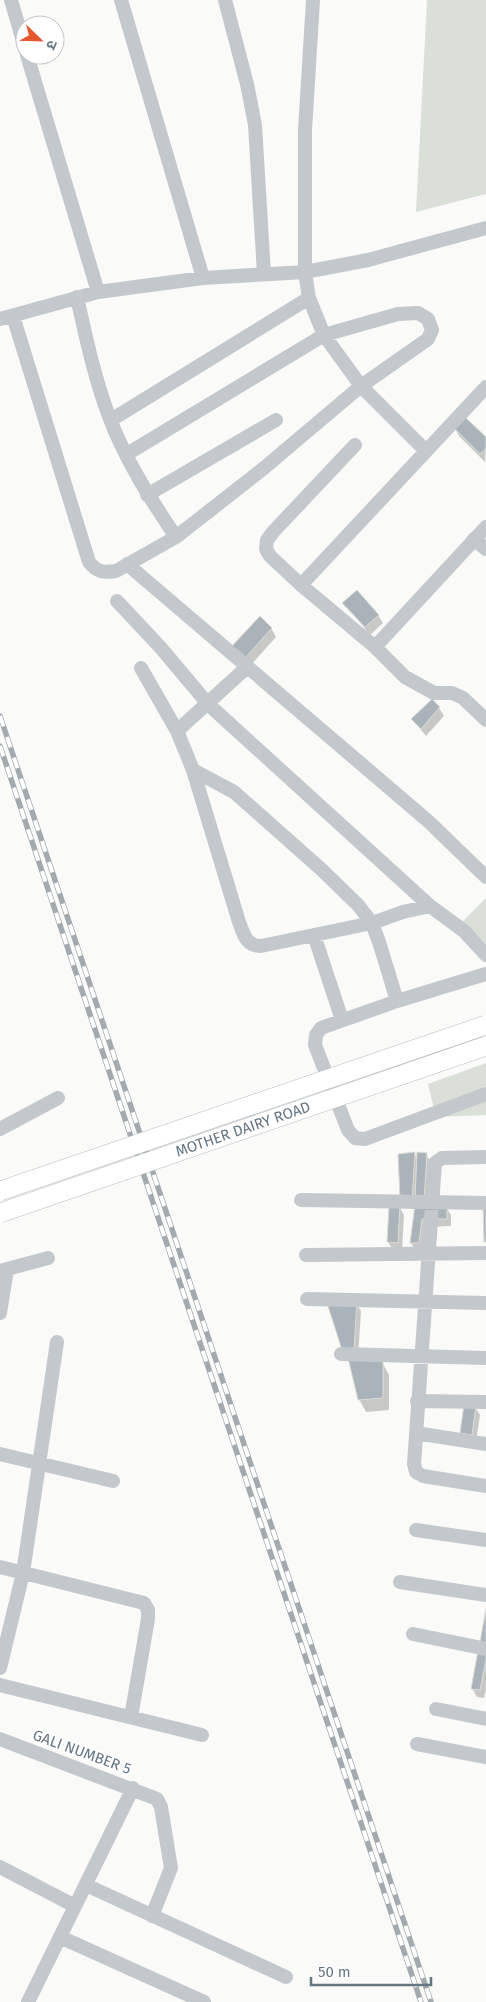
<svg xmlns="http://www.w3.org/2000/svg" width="486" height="2002" font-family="'Fira Sans','Noto Sans Devanagari',sans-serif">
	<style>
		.green { fill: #dadfd7 }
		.shadow { fill: #0003 }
		.building { fill: #aab3b9; stroke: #dcdcda }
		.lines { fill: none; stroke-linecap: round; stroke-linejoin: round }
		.minor { stroke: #c3c8cc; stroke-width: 14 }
		.rail-casing { stroke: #a2aab0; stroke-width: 5.5 }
		.rail { stroke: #fff; stroke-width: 4; stroke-dasharray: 11; stroke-linecap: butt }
		.secondary-bridge-casing { stroke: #b3babf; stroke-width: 20; stroke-linecap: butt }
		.secondary-bridge { stroke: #fff; stroke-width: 19 }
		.labels { text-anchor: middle; stroke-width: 5; stroke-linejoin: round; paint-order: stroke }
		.street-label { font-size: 15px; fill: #657683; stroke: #fff }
	</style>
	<rect width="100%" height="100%" fill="#fafaf8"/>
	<!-- green -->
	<path class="green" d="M427,0H486V194L416,212Z
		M486,898V947L460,924Z
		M486,1063V1115L436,1117L428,1084Z"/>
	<!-- shadow -->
	<path class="shadow" d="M454,427L486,439L485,462L459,436Z
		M344,603L378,615L383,623L370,635Z
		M271,628L276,637L250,666L238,655Z
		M439,708L444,716L426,736L412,719Z
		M414,1153L418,1160L426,1154L431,1163L428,1206L446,1207L451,1215V1226L426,1227L423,1251H416L411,1243L415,1209L406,1208Z
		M399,1206L404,1215L402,1251L393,1250L388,1242Z
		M356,1303L361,1311L358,1358H348Z
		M382,1362L389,1375V1410L366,1412L359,1399Z
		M475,1407L480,1415L476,1442L466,1441Z
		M486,1615V1689L484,1698L477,1697L472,1688Z"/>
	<!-- building -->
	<path class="building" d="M464,416L486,437V448L480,454L453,427Z
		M357,590L379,615L365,627L342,603Z
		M260,616L272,628L245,658L232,646Z
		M432,699L440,707L421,729L411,719Z
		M415,1152L412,1201L400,1200L398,1154Z
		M417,1152L427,1153L424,1201L415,1200Z
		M415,1204L447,1206V1219H422L419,1243H410Z
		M400,1205L398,1243L387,1242L389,1206Z
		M483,1206H486V1242H484Z
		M326,1300L357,1302L354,1350H342Z
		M348,1358L383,1361V1398L358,1400Z
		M464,1404L476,1405L472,1435L460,1433Z
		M486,1608V1643L480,1642Z
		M479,1645L486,1646V1660L480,1690L471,1689Z"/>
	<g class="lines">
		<!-- minor -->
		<path class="minor" d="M11,0L25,48
			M121,0L203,278
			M225,0L247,84L255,125L264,274
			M313,0L305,130V272L309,298L324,335L361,386L426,451
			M27,55L98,292
			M13,316L89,562C97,572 103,573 116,571L176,537C151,500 126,461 110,419C95,380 86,338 77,297
			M0,319L98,292L203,278L305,272L368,260L486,228
			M111,420L309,298
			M355,445L273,532L267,540L266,549L270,556L301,585L375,647L405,677L434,693H452L463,698L486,720
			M127,454L324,335L398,314L418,313L428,319L432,330L428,339L361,386L264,468L176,537
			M147,495L276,420
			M474,539L486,549
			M127,564L428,821L486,877
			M301,585L486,387
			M117,601L161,648L208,704L430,906L464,931L486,955
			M375,647L486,527
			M141,668L177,731L193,770L239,922C244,935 246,946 261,946L372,923L403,912L430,906
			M177,731L246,668
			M193,770L234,792L322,870L358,905L372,923L380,945L397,1001
			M314,935L342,1020
			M486,974L397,1001L321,1028L316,1035L315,1045L348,1130L355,1138L365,1139L486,1094
			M0,1129L58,1098
			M486,1157L442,1158L435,1163L414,1464L416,1472L423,1476L486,1486
			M301,1200L486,1203
			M306,1255L486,1253
			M0,1271L48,1258
			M307,1299L486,1303
			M0,1313L7,1270
			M341,1354L486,1358
			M417,1401L486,1402
			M416,1433L486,1444
			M0,1454L113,1481
			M416,1530L486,1540
			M0,1567L144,1603L148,1610V1619L131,1717
			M400,1582L486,1595
			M413,1634L486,1649
			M0,1668L23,1573L57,1342
			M0,1685L202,1735
			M436,1709L486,1719
			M0,1739L157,1799L161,1807L171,1868L152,1916
			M417,1744L486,1757
			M0,1867L75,1906
			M86,1885L286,1977
			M60,1937L204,2002
			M28,2002L133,1788"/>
		<defs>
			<path id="rail" d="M0,716L431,2002
				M0,746L421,2002"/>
		</defs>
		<!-- rail casing -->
		<use href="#rail" class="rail-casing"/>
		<!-- rail -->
		<use href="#rail" class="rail"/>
		<defs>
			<path id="secondary-bridge" d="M0,1191L486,1025
				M0,1213L486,1046"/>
		</defs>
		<!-- secondary-bridge casing -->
		<use href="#secondary-bridge" class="secondary-bridge-casing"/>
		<!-- secondary-bridge -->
		<use href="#secondary-bridge" class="secondary-bridge"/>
	</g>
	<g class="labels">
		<!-- street labels -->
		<g class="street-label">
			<text transform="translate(243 1129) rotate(-19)" y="5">MOTHER DAIRY ROAD</text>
			<text transform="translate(82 1752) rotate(20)" y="5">GALI NUMBER 5</text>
		</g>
	</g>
	<!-- north arrow -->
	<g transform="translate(40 40) rotate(113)"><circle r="24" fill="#ffffff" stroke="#c1c8cd"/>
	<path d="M0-4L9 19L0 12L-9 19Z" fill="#e4572e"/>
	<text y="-8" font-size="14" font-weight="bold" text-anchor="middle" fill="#657683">उ</text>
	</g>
	<!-- scale -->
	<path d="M311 1977v8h120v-8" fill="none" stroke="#657683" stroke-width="2.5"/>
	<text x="318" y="1977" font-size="15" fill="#657683" stroke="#ffffff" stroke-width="4" paint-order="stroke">50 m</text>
</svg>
